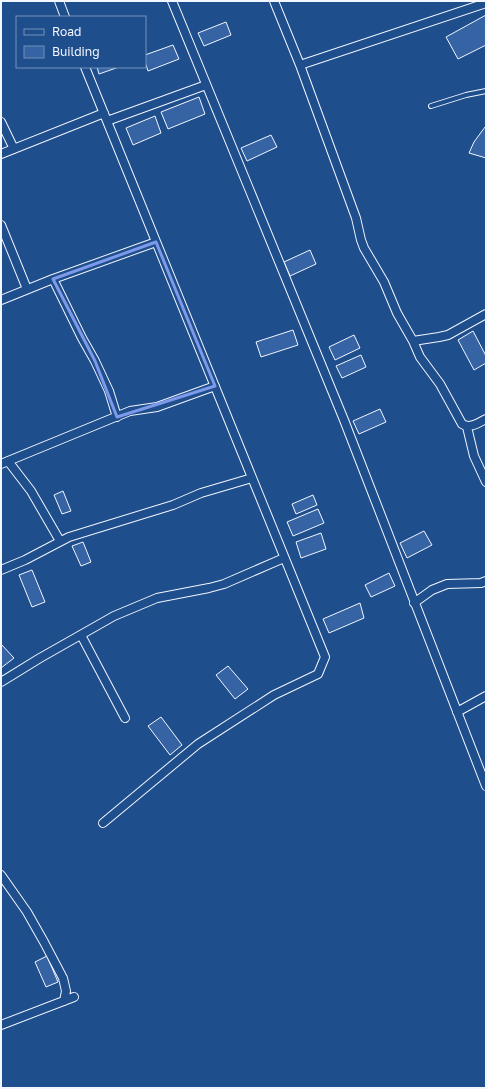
<svg xmlns="http://www.w3.org/2000/svg" width="487" height="1089" font-family="'Golos Text',sans-serif">
	<style>
		.building { fill: #3563a3; stroke: #f2f6ff }
		.lines { fill: none; stroke-linecap: round; stroke-linejoin: round }
		.service-casing { stroke: #f2f6ff; stroke-width: 6 }
		.minor-casing { stroke: #f2f6ff; stroke-width: 10 }
		.service { stroke: #1f4e8c; stroke-width: 4 }
		.minor { stroke: #1f4e8c; stroke-width: 8 }
		.marked { fill: none; stroke: #7d9aea; stroke-width: 3; stroke-linejoin: round }
	</style>
	<rect width="100%" height="100%" fill="#1f4e8c"/>
	<!-- building -->
	<path class="building" d="M486,15V45L458,59L446,37Z
		M226,22L231,35L204,46L198,33Z
		M173,45L179,59L148,71L145,62V55Z
		M97,67H119L99,74Z
		M199,97L205,114L168,129L161,112Z
		M155,116L161,133L133,145L126,128Z
		M485,127H486V158L469,153L474,142Z
		M271,135L277,147L247,161L241,148Z
		M310,250L316,264L290,276L284,262Z
		M293,330L298,345L261,357L256,342Z
		M473,331L486,356V363L474,370L458,340Z
		M354,335L360,348L335,360L329,347Z
		M361,355L366,367L342,378L336,366Z
		M380,409L386,422L359,434L353,421Z
		M63,491L71,511L62,514L54,495Z
		M313,495L317,505L296,514L292,504Z
		M318,509L324,523L293,536L287,522Z
		M424,531L432,545L407,558L400,543Z
		M321,533L326,549L301,558L296,542Z
		M83,542L91,562L81,566L72,546Z
		M32,570L45,602L32,607L19,575Z
		M389,573L395,586L371,597L365,585Z
		M360,603L364,618L329,633L323,619Z
		M1,644L14,658L1,668Z
		M228,666L248,689L235,699L216,675Z
		M161,717L182,745L170,755L148,726Z
		M47,956L58,982L46,987L35,962Z"/>
	<g class="lines">
		<defs>
			<path id="service" d="M431,106L466,95L486,91"/>
			<path id="minor" d="M59,1L65,17
				M172,1L344,420L486,786
				M274,1L300,65L356,218L361,240L364,248L384,282L397,313L413,341L439,337L448,335L486,314
				M300,65L486,3
				M85,67L325,657L318,674L274,695L198,744L103,823
				M107,121L206,85
				M1,122L14,149
				M1,154L104,113
				M1,225L27,289
				M53,279L82,338L95,361L109,391L117,417
				M1,300L53,279L156,242
				M413,341L420,357L440,384L462,424C470,429 478,423 486,419
				M467,427L474,456L486,482
				M8,461L31,491L60,541
				M1,464L130,411L157,407L215,386
				M1,570L25,560L69,537L173,505L201,493L252,478
				M414,603L432,590L447,584L481,583L486,581
				M81,635L125,718
				M1,682L40,658L114,616L157,598L209,588L224,584L284,558
				M457,712L486,696
				M1,875L27,912L44,942L63,978L66,991L64,1001
				M1,1025L74,997"/>
		</defs>
		<!-- service casing -->
		<use href="#service" class="service-casing"/>
		<!-- minor casing -->
		<use href="#minor" class="minor-casing"/>
		<!-- service -->
		<use href="#service" class="service"/>
		<!-- minor -->
		<use href="#minor" class="minor"/>
	</g>
	<!-- marked area -->
	<path class="marked" d="M156,242L215,386L117,417L95,361L53,279Z"/>
	<!-- border -->
	<rect width="487" height="1089" fill="none" stroke="#f2f6ff" stroke-width="4"/>
	<!-- legend -->
	<rect x="16" y="16" width="130" height="52" fill="#1f4e8c" stroke="#7391ba"/>
	<rect x="24" y="29" width="20" height="6" fill="#1f4e8c" stroke="#7391ba"/>
	<text x="52" y="36" font-size="12" fill="#f2f6ff">Road</text>
	<rect x="24" y="46" width="20" height="12" fill="#3563a3" stroke="#7391ba"/>
	<text x="52" y="56" font-size="12" fill="#f2f6ff">Building</text>
</svg>
